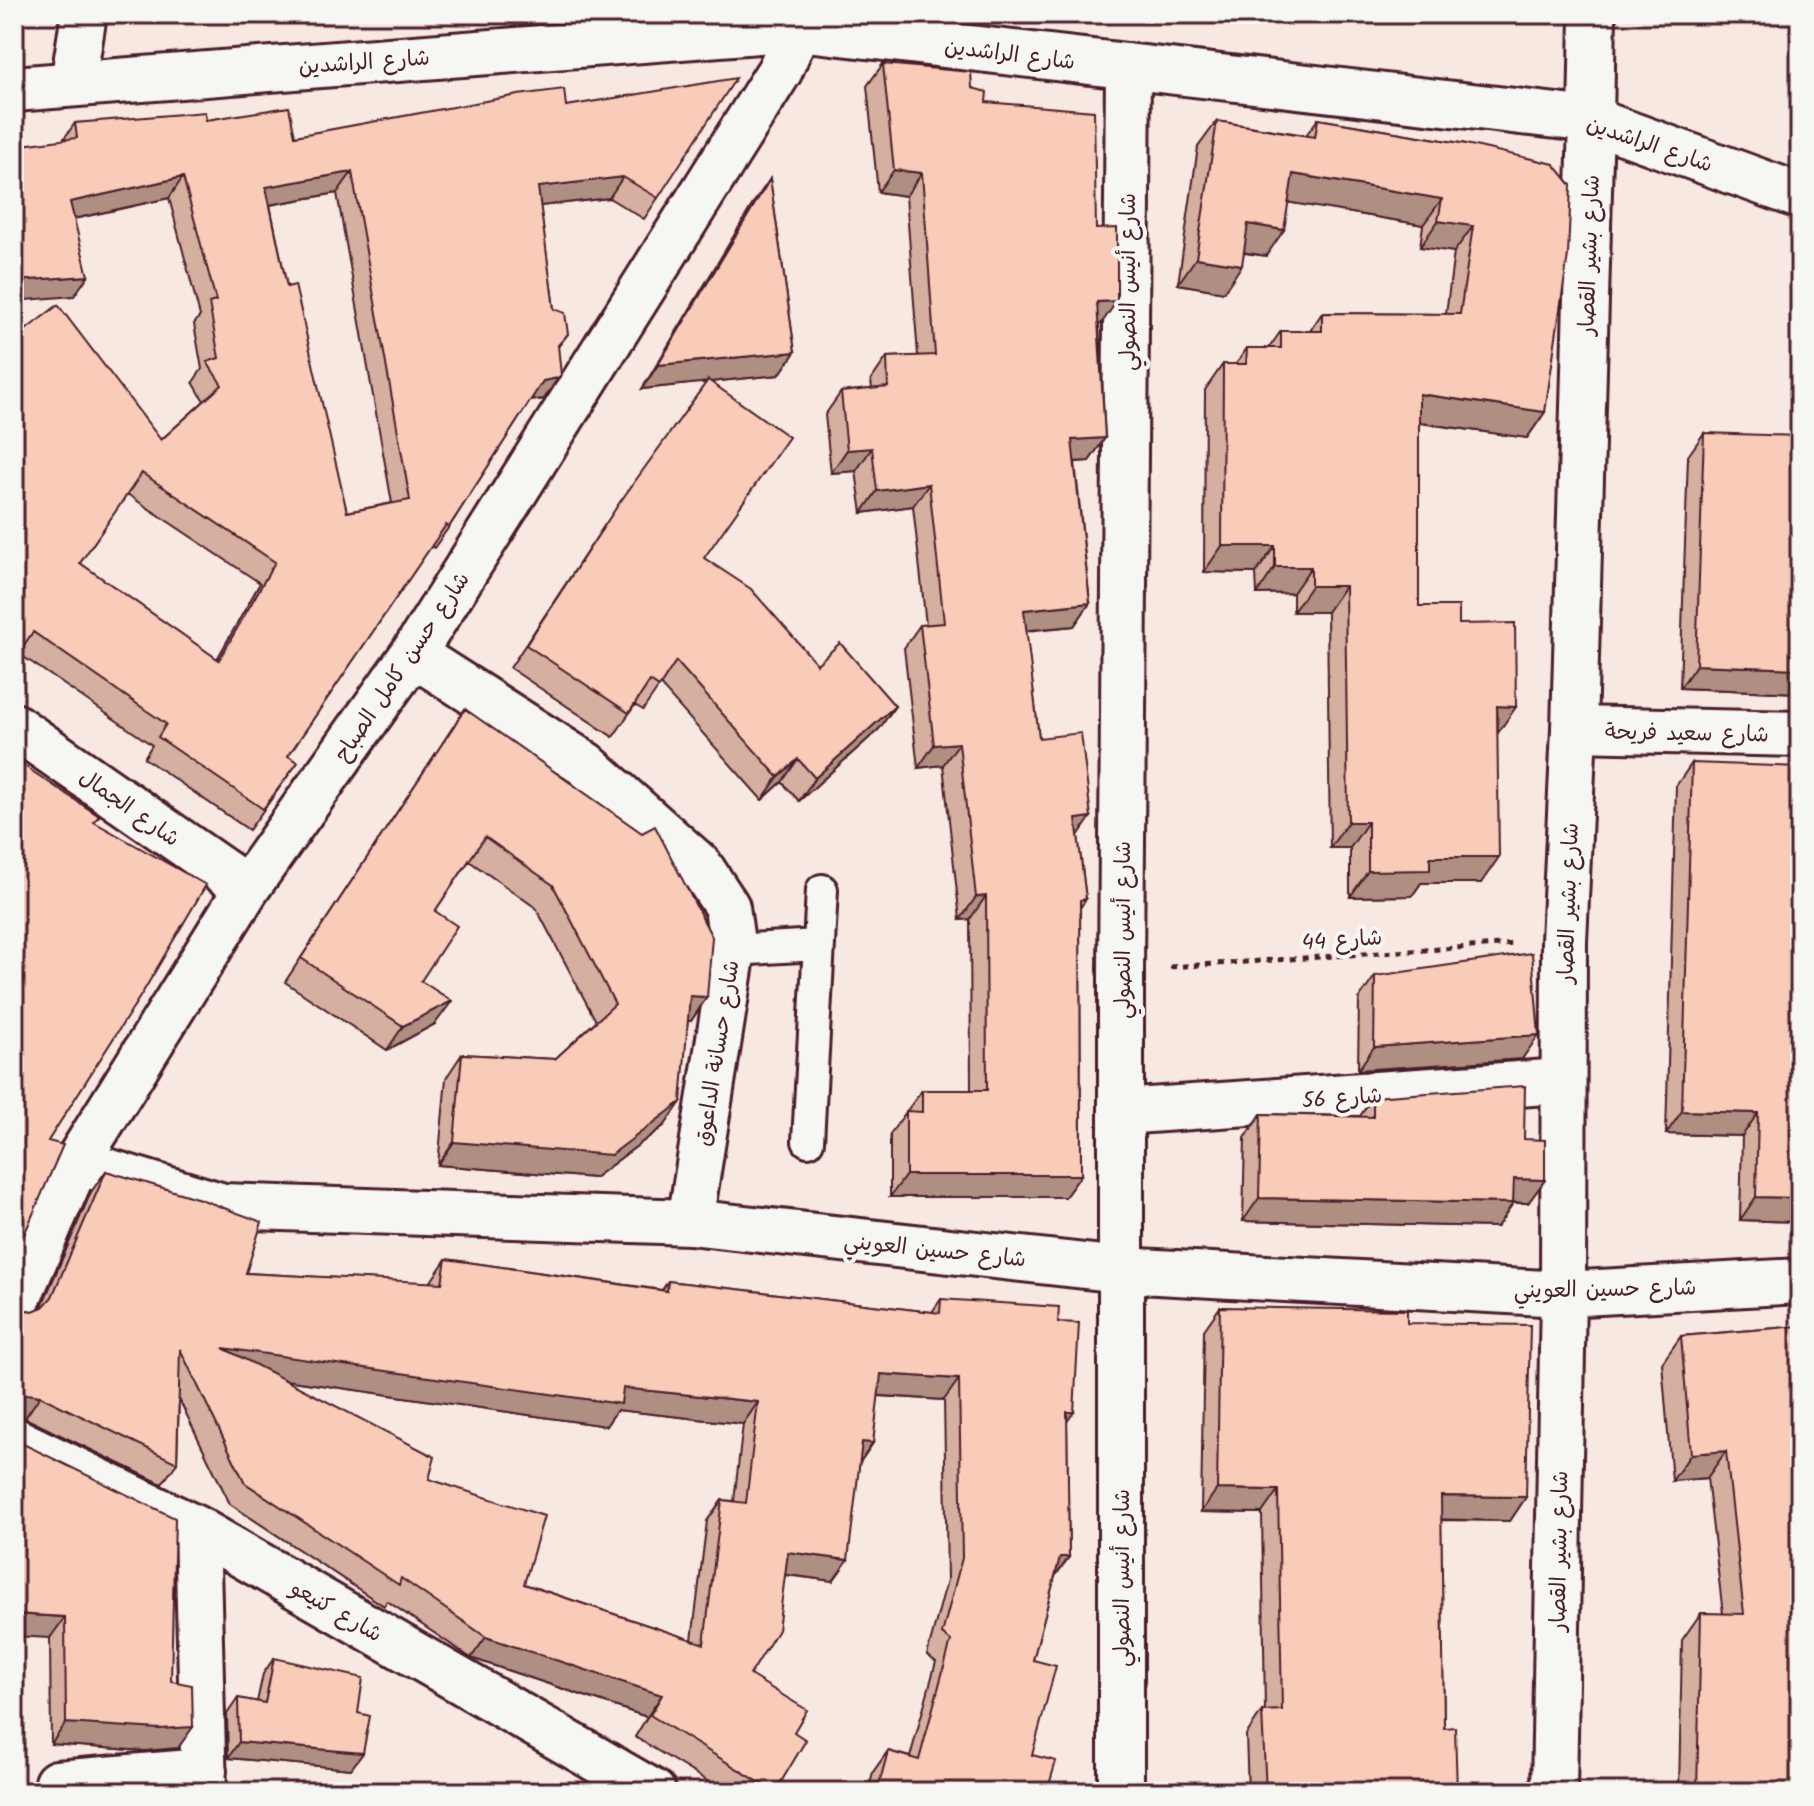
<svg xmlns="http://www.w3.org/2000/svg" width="1814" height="1806" font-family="Kalam,'Playpen Sans Arabic',sans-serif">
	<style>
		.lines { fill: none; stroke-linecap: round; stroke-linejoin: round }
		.lane-casing { stroke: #4a1f2b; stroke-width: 36 }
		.street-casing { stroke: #4a1f2b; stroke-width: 50 }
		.secondary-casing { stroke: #4a1f2b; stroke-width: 50 }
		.path { stroke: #4a1f2b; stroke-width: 5; stroke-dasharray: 6 6; stroke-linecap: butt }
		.lane { stroke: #f6f6f2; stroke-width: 30 }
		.street { stroke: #f6f6f2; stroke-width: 44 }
		.secondary { stroke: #f6f6f2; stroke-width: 44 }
		.wall { fill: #d5af9f; stroke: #4a1f2b; stroke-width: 2; fill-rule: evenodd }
		.shaded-wall { fill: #ae8f82; stroke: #4a1f2b; stroke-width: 2 }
		.building { fill: #f8ccb9; stroke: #4a1f2b; stroke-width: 2; fill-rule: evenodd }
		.labels { text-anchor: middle; stroke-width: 8; stroke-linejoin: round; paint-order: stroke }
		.street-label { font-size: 22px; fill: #4a1f2b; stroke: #f6f6f2 }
	</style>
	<rect width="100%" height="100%" fill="#f7e9e1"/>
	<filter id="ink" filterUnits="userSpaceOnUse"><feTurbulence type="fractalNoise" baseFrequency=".0125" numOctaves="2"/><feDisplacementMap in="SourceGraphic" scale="16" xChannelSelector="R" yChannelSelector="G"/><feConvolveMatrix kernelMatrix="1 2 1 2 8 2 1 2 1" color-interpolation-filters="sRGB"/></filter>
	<g filter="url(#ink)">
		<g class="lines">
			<defs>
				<path id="lane" d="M733,950L818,945
					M808,1141L822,890"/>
				<path id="street" d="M73,83L84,14
					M1591,120L1593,14
					M413,654L585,764L700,866L727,907L733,950L690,1222
					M14,726L247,888
					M1574,729L1800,734
					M1121,1112L1562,1081
					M77,1162L223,1206L690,1222L1121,1270L1563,1294L1800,1281
					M14,1308L77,1162L247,888L413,654L780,70L798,28L801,14
					M14,1440L197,1529L653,1792
					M197,1529L204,1792
					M57,1783L204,1771"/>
				<path id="secondary" d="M14,89L798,28L1591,120L1800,196
					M1121,1792V970L1128,68
					M1554,1792L1563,1294L1564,941L1574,729L1591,120"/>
			</defs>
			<!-- lane casing -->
			<use href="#lane" class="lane-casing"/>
			<!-- street casing -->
			<use href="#street" class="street-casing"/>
			<!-- secondary casing -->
			<use href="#secondary" class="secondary-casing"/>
			<!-- path -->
			<path class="path" d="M1170,967L1515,944"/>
			<!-- lane -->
			<use href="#lane" class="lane"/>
			<!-- street -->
			<use href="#street" class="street"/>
			<!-- secondary -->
			<use href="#secondary" class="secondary"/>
		</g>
		<!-- wall -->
		<path class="wall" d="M883,64L972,88L986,102L1096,229L1101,324H1099L1105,438L1089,461L1075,462L1090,603L1074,626L1026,631L1039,738L1078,836L1086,899L1080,908L1081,1175L1065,1197H890V1134L922,1090H971L970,919L960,920L943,765L918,768L904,648L920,625H926L913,506L862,513L856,471L831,473L825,415L841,392L872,389L871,380L887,357L918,356L906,196L878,192L867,86Z
			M566,106L658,198L644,219L609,198L540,206L554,309L568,334L558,347L544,399L530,401L449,527L434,548L431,546L288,756L298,762L249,830L144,758L152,745L18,653L161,440L204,401L193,382L202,369L194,324L200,316L169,198L74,219V296L63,140L75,123L206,120L295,136ZM337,193L392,503L347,512L287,287L270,205ZM127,494L260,583L217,659L80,563Z
			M1318,119L1466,144L1545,412L1527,438L1419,423V606L1459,624L1497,733L1481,883H1421L1412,896L1350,897V848H1330L1327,612H1293V593L1257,594L1256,573L1204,572L1205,390L1223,364H1236L1247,348H1269L1281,331H1310L1322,313L1446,314L1454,252L1420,247L1423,225L1288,202L1266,256L1244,253L1224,292L1178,284L1198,147L1217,121L1306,135Z
			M770,179L795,352L779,375L711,382L704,558L817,664L895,706L879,729L799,801L782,782L762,800L660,685L643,710L635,705L613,737L510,668L604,526L707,382L642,389L754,202Z
			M1704,433L1800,693L1680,688L1688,456Z
			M465,709L707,997L691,1021L688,1020L665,1125L594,1178L438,1165L446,1078L462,1054L555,1059L596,1021L536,908L469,861L435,911L421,981L435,1024L387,1050L285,982Z
			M1692,763L1800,1222L1740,1220L1742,1136L1666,1134L1676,786Z
			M1375,976L1522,1059L1358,1070L1359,999Z
			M1373,1097L1524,1139L1545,1180L1528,1203H1513L1497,1227L1243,1221L1245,1138L1261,1114L1360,1116Z
			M106,1171L246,1273L430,1283L446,1259L662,1290L668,1281L932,1312L941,1299L1058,1322L1067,1423L1069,1557L1055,1576L1033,1660L1032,1755L1047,1792H868L873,1772L888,1751L910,1757L936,1662L927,1655L947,1580L944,1400L878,1396L873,1443L860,1462L833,1581L785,1575L750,1675L794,1732L774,1792H725L635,1737L647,1717L471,1658L387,1601L384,1606L230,1504L179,1399L177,1463L162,1484L25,1418L14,1415V1305L18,1309L33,1311L41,1308L91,1192ZM286,1380L606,1426L617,1410L743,1424L734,1501L722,1500L707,1521L692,1640L524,1584L429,1479Z
			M1220,1307L1407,1323L1526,1497L1510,1521L1441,1520L1444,1728L1457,1792H1248L1246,1735L1262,1711H1265L1262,1513L1201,1512L1204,1330Z
			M1800,1326V1792H1679L1682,1640L1701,1613L1723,1614L1707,1478L1672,1481L1662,1363L1681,1336Z
			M14,1438L171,1681L178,1748L145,1751L51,1744L50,1638Z
			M274,1658L358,1713L351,1769L228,1758L227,1714L238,1698L257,1702L263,1674Z"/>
		<!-- shaded-wall -->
		<path class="shaded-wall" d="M1781,14H1800V21Z
			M894,170L922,173L906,196L878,192Z
			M352,172L337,193L251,208L266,187Z
			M1293,174L1442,199L1423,225L1274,200Z
			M183,177L169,198L55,223L70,202Z
			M623,177L609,198L523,208L538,187Z
			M1438,221L1473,226L1454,252L1420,247Z
			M1248,224L1284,230L1266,256L1230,250Z
			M1196,258L1242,265L1224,292L1178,284Z
			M88,276L74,296L14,301V281Z
			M1117,301L1101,324L1081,325L1097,302Z
			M795,352L779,375L642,389L658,365Z
			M558,378L544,399L529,401L543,381Z
			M1419,394L1545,412L1527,438L1401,420Z
			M1105,438L1089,461L1057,463L1072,440Z
			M872,448L856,471L831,473L847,450Z
			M929,484L913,506L862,513L877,491Z
			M1222,546H1275L1256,573L1204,572Z
			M1275,567H1311L1293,593L1257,594Z
			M1311,586H1345L1327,612H1293Z
			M1090,603L1074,626L1008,632L1024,610Z
			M1696,665L1800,669V693L1680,688Z
			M895,706L879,729L799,801L815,778Z
			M1497,706L1516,707L1498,733Z
			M959,743L943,765L918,768L934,745Z
			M798,759L782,782L762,800L778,777Z
			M1091,817L1075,840L1076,819Z
			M1348,822H1368L1350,848H1330Z
			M1430,857H1499L1481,883H1421L1412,896L1350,897L1368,871Z
			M986,896L970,919L960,920L976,897Z
			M690,996L707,997L691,1021L673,1019Z
			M452,1001L435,1024L387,1050L403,1026Z
			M1539,1035L1522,1059L1358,1070L1374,1047Z
			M681,1102L665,1125L594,1178L438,1165L454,1142Z
			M1682,1111L1758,1113L1742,1136L1666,1134Z
			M906,1175H1081L1065,1197H890Z
			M1514,1179L1545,1180L1528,1203L1498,1202Z
			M1756,1197L1800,1198V1222L1740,1220Z
			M1259,1198L1513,1203L1497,1227L1243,1221Z
			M14,1326L22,1328L14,1339Z
			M223,1348L623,1388L758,1402L743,1424L617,1410L606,1426L208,1369Z
			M881,1374L959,1379L944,1400L866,1395Z
			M28,1394L40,1396L25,1418L14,1415V1399L16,1398Z
			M1067,1412H1074L1059,1433Z
			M862,1442L873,1443L858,1465Z
			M1726,1451L1707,1478L1672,1481L1691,1454Z
			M1217,1489L1278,1490L1262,1513L1201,1512Z
			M1441,1496L1526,1497L1510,1521L1424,1519Z
			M788,1552L848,1560L833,1581L773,1573Z
			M1060,1557H1069L1054,1578Z
			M14,1614L65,1617L50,1638L14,1636Z
			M486,1637L662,1695L647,1717L471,1658Z
			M66,1723L193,1727L178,1748L145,1751L51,1744Z
			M239,1742L363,1753L351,1769L228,1758Z"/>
		<!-- building -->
		<path class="building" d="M883,64L971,72L972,88L987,92L986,102L1094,111L1096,229L1117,228V301L1097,302L1105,438L1072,440L1090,603L1024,610L1039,738L1081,733L1091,817L1076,819L1086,899L1080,900L1081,1175H906V1111L922,1112V1090H987L986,896L976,897L959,743L934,745L920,625L944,623L929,484L877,491L872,448L847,450L841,392L888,387L887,357L935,355L922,173L894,170Z
			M736,78L658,198L623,177L538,187L554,309L565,313L568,334L558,345L561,375L558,378L543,381L449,527L446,525L288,756L298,762L263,809L158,737L166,724L33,632L14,659V339L58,305L161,440L222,385L207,362L219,358L209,303L216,301L183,177L70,202L88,276L14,281V146L77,138L75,123L205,112L206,120L289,107L295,136L518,95L564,89L566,106ZM352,172L410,500L347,512L295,285L287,287L266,187ZM142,473L275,562L219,660L80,563Z
			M1318,119L1466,144L1554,164L1571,185L1568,255L1545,412L1419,394V606H1459V624L1515,623L1516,707L1497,706L1499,857H1430V870L1368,871V822H1348L1345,586H1311V567H1275V546H1222L1223,364H1246L1247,348H1281V331H1322V313L1460,314L1473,226L1438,221L1442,199L1293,174L1284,230L1248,224L1242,265L1196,258L1217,121L1315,137Z
			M770,179L795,352L658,365Z
			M708,380L789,437L704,558L751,589L817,664L840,643L895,706L815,778L798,759L778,777L676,661L659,687L650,681L629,713L526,645L620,502Z
			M1704,433L1800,436V669L1696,665Z
			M465,709L642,833L655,826L712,937L707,997L690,996L681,1102L611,1155L454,1142L462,1054L555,1059L615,1004L553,885L485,837L435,911L457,926L421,981L452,1001L403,1026L301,958Z
			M14,759L99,816L94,822L206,885L143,992L48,1141L63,1145L14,1258Z
			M1692,763L1800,767V1198L1756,1197L1758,1113L1682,1111Z
			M1532,953L1539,1035L1374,1047L1375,976Z
			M1525,1086L1524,1139L1545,1140V1180L1514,1179L1513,1203L1259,1198L1261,1114L1373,1117V1097Z
			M106,1171L200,1199L262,1222L246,1273L442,1283L446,1259L667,1291L668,1281L940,1313L941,1299L1059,1307L1058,1322L1079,1323L1074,1412H1067L1069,1557H1060L1033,1660L1056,1666L1032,1755L1056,1761L1047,1792H877L888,1751L919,1760L951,1641L942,1634L962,1558L959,1379L881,1374L873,1443L862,1442L848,1560L788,1552L778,1630L750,1675L807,1710L794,1732L806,1740L775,1792L650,1715L662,1695L486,1637L401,1578L399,1585L245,1483L180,1349L177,1463L40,1396L28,1394L16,1398L14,1399V1347L22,1328L14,1326V1305L18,1309L33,1311L43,1307L52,1297ZM223,1348L621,1404L623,1388L758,1402L746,1503L722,1500L704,1644L524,1584L544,1516L429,1479L435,1457Z
			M1220,1307L1407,1310V1323L1530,1325L1526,1497L1441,1496L1444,1728L1455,1727L1457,1792H1266L1262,1711L1282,1710L1278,1490L1217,1489Z
			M1800,1326V1792H1697L1701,1613L1744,1614L1726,1451L1691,1454L1681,1336Z
			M14,1438L17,1441L175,1518L171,1681L192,1685L193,1727L160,1729L66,1723L65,1617L14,1614Z
			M274,1658L363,1678L358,1713L370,1716L363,1753L239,1742L238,1698L265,1703Z"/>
	</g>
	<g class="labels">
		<!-- street labels -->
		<g class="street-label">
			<text transform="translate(1010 53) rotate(7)" y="8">شارع الراشدين</text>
			<text transform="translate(364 61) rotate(-4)" y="8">شارع الراشدين</text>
			<text transform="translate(1650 143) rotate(19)" y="8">شارع الراشدين</text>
			<text transform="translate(1588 255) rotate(-88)" y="8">شارع بشير القصار</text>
			<text transform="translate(1127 282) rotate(-90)" y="8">شارع أنيس النصولي</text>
			<text transform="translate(401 666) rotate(-56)" y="8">شارع حسن كامل الصباح</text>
			<text transform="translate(1687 732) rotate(1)" y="8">شارع سعيد فريحة</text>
			<text transform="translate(130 807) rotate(35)" y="8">شارع الجمال</text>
			<text transform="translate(1567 903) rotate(-88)" y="8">شارع بشير القصار</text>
			<text transform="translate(1122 930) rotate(-90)" y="8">شارع أنيس النصولي</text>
			<text transform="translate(1342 939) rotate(-4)" y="8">شارع 44</text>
			<text transform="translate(716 1053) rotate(-81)" y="8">شارع حسانة الداعوق</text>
			<text transform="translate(1342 1097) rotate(-4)" y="8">شارع 56</text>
			<text transform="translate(935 1249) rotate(6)" y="8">شارع حسين العويني</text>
			<text transform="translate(1605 1288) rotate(-1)" y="8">شارع حسين العويني</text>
			<text transform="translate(1558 1551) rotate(-89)" y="8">شارع بشير القصار</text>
			<text transform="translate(1121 1578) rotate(-90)" y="8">شارع أنيس النصولي</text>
			<text transform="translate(337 1610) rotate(30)" y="8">شارع كنيعو</text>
		</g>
	</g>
	<!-- margin -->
	<rect width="1814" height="1806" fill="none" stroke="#f6f6f2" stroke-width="48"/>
	<rect x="24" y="24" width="1766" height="1758" fill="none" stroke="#4a1f2b" stroke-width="3" filter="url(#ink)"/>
</svg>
